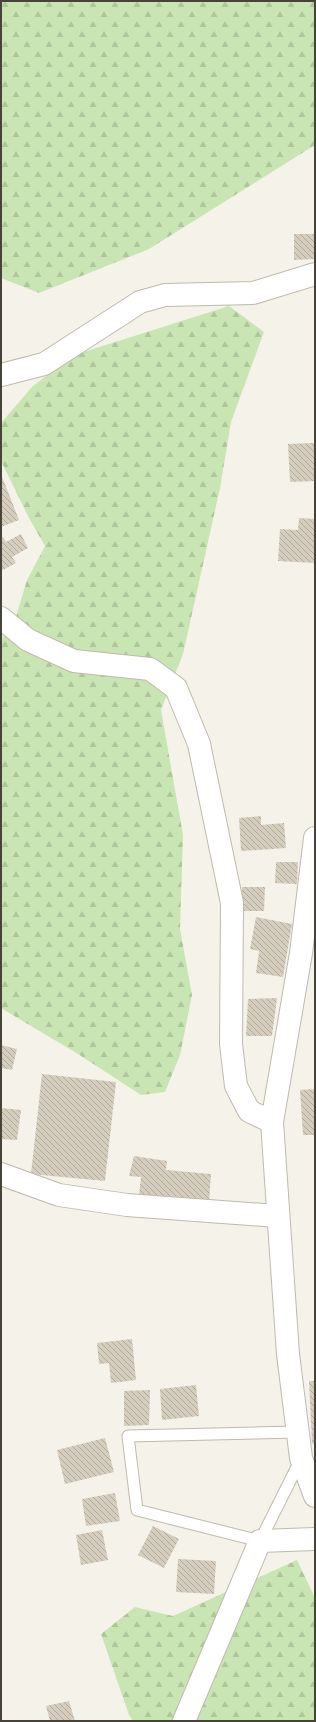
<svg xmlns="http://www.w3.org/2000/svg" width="316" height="1722" font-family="'Work Sans',sans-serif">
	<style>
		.forest { fill: url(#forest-firs) }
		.building { fill: url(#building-back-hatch) }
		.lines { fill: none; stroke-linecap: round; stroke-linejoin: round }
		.service-casing { stroke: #bfbaac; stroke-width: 13 }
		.minor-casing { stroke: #bfbaac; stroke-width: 24 }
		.service { stroke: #fff; stroke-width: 11 }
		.minor { stroke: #fff; stroke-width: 22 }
	</style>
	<defs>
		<pattern id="forest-firs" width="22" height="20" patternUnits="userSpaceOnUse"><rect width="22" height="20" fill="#cae5b4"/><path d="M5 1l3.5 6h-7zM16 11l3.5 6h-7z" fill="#afc69c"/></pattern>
		<pattern id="building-back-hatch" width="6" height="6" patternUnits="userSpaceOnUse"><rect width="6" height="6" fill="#d5cebf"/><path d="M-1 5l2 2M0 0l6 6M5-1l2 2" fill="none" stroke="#afa99c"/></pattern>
	</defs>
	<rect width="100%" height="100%" fill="#f4f2e9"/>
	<!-- forest -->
	<path class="forest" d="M1,1H315V145L149,249L39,293L1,278Z
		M229,306L264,332L231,422L220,488L183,654L161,710L183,835L180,929L192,995L180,1055L165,1092L141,1095L78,1054L1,1008V639L12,630L27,580L45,546L29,518L2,463L1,423L32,387L71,356Z
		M297,1560L315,1598V1721H133L129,1715L101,1634L135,1607L173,1616Z"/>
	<!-- building -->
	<path class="building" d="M294,234H315V259L294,260Z
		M315,443V481L290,482L288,444Z
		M1,474L19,520L1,527Z
		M299,518L315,519V563L278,561L280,529L298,530Z
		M21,534L28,548L12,557L16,563L1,571V538L3,537L6,542Z
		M261,816V825L284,823L286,848L241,851L239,818Z
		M276,862H298L297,884L275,883Z
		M242,887H265L264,911H241Z
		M256,917L292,924L283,977L256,973L259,951L250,949Z
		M277,998L272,1036H246L248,999Z
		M1,1045L17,1049L12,1070L1,1068Z
		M42,1074L116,1082L105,1181L31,1174Z
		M315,1089V1135H303L300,1090Z
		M1,1108L21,1110L17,1140L1,1139Z
		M134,1156L167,1161L166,1170L211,1174L209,1202L139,1195L141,1177L129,1176Z
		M132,1339L136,1380L111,1383L109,1363L99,1364L97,1343Z
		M309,1381H315V1443L312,1444Z
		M196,1385L199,1416L162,1420L160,1389Z
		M150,1390L149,1425L124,1426V1391Z
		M105,1438L114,1472L65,1484L57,1450Z
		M115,1493L120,1521L86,1526L82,1499Z
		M153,1526L179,1539L164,1568L138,1555Z
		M102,1530L108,1560L81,1565L76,1535Z
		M178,1559L216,1561L214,1594L176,1592Z
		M69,1701L75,1721H50L46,1706Z"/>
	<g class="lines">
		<defs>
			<path id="service" d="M298,1432L128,1436L137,1510L260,1541L301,1459"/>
			<path id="minor" d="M1,375L44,364L140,302L165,295L253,293L315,274
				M1,618L28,640L74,661L150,669L176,688L199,744L232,903L231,1044L236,1086L249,1111L272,1122
				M315,838L301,953L272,1122L288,1354L301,1458L315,1496
				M1,1174L59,1195L127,1205L277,1216
				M184,1721L260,1541L315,1539"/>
		</defs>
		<!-- service casing -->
		<use href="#service" class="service-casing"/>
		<!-- minor casing -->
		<use href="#minor" class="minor-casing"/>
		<!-- service -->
		<use href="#service" class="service"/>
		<!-- minor -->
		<use href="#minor" class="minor"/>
	</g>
	<!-- border -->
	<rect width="316" height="1722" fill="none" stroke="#474338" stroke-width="4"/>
</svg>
